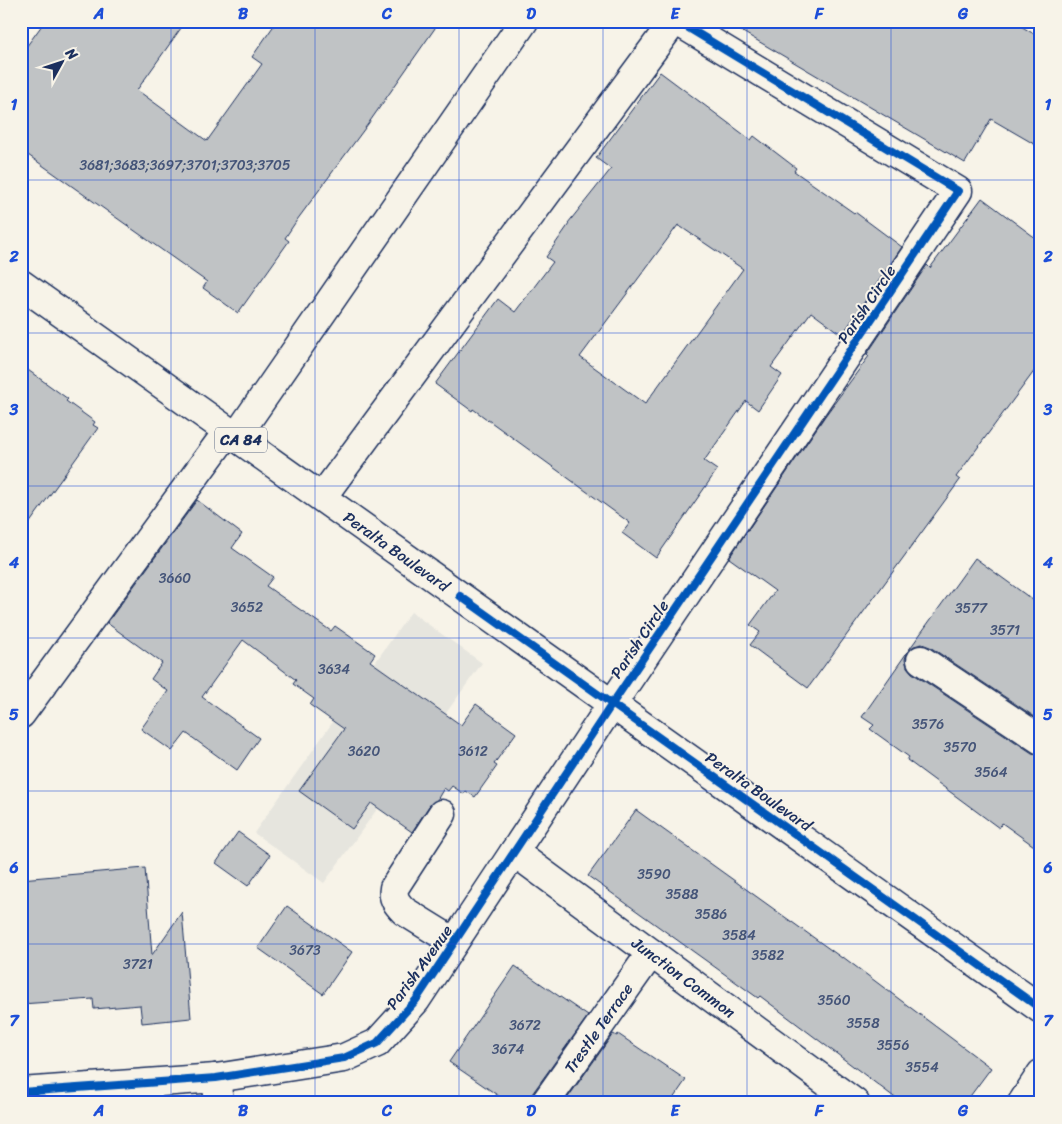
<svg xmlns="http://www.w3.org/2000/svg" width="1062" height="1124" font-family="Sriracha,sans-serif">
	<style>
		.built { fill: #e6e5de }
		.building { fill: #c0c3c5; stroke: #1b2f5e; fill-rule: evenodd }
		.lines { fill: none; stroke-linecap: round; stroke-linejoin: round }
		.minor-casing { stroke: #1b2f5e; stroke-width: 31 }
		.major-casing { stroke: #1b2f5e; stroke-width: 31 }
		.minor { stroke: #f7f3e8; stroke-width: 28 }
		.major { stroke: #f7f3e8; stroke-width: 28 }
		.cycleway-casing { stroke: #f7f3e8; stroke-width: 11 }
		.cycleway { stroke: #0057b8; stroke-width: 8 }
		.grid { fill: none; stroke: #1d4ed8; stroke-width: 1; stroke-opacity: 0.55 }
		.labels { text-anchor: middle; stroke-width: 4; stroke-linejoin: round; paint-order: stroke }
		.number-label { font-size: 14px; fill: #445478 }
		.shield { fill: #f7f3e8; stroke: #5d6a87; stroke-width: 1 }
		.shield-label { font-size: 15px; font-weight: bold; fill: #1b2f5e }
		.street-label { font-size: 16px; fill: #1b2f5e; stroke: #f7f3e8 }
		.neatline { fill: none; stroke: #1d4ed8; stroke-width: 2 }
		.grid-label { font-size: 16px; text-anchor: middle; font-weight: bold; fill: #1d4ed8 }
	</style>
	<rect width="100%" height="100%" fill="#f7f3e8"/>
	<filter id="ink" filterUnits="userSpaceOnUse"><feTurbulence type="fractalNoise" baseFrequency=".02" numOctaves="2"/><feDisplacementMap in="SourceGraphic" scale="10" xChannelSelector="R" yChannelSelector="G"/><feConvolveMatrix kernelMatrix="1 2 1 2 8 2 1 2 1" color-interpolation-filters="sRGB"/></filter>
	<g filter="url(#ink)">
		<!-- built -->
		<path class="built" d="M411,612L482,663L324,883L254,833Z"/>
		<!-- building -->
		<path class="building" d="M45,21H186L137,90L207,141L262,64L252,57L277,21H440L368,124L297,220L285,238L289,241L238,313L203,288L207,282L21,150V54Z
			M724,21H1012L1041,38V148L991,119L965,163Z
			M660,72L751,140L754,136L796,168L794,171L854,213L855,212L902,247L842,335L811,312L771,367L782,375L758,410L746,401L704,461L717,470L656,558L622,533L630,523L473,409L472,411L435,384L498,299L515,312L553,262L546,257L569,224L568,223L611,169L596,158ZM678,225L743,269L645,404L580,357Z
			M982,198L1041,242V362L956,477L960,480L808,688L750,645L760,632L750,625L775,591L729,558L825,416L869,356L867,354L927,265L930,268Z
			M21,365L68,399L66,401L95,422L93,425L98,428L21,535Z
			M197,500L242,534L232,548L273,577L266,586L331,631L335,626L375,654L370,661L461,725L476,704L516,733L494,764L497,766L475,797L466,791L464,794L452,786L448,791L444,788L437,800L429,806L412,832L371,803L352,829L299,791L344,729L310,705L314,699L293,684L296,680L243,640L202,697L259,738L237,770L186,733L172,751L141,729L168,691L151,679L162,663L107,623Z
			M975,558L1041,606V721L930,647L922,644L914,646L908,651Z
			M908,651L905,659L907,667L912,673L1032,753L1041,756V851L1002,823L999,828L907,760L909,757L870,729L874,725L862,717Z
			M636,810L842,958L843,957L991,1068L965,1103H902L760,996L758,998L588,876Z
			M238,832L270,855L248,886L216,863Z
			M145,868L152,955L182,912L191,1018L142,1023L140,1005L94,1009L93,999L21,1004V879Z
			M287,906L352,952L323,994L258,948Z
			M515,966L588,1016L532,1094L530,1103H509L449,1062Z
			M613,1034L617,1036L618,1034L686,1080L670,1103H564Z"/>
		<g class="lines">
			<defs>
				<g id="minor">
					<path d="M236,437L524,21"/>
					<path d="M322,497L674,21"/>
					<path d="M921,660L1041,740"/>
					<path d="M21,714L228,431"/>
					<path d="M442,814L394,888C392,898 397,904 404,911L454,942"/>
					<path id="s1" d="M514,852L855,1103"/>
					<path d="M216,1078L219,1103"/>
					<path d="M21,1092L216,1078L344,1058L377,1043L416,1000L612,704L958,191L677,21"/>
					<path id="s2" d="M545,1103L651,953"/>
					<path d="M1022,1103L1041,1074"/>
				</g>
				<g id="major">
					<path id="s3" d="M21,284L1041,1009"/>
				</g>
			</defs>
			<!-- minor casing -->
			<use href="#minor" class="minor-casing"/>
			<!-- major casing -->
			<use href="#major" class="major-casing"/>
			<!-- minor -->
			<use href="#minor" class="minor"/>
			<!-- major -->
			<use href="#major" class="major"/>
			<defs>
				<path id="cycleway" d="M460,596L1041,1009
					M21,1092L216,1078L344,1058L377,1043L416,1000L612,704L958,191L677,21"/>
			</defs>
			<!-- cycleway casing -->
			<use href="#cycleway" class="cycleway-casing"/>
			<!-- cycleway -->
			<use href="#cycleway" class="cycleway"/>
		</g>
	</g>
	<!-- grid -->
	<path class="grid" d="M171,21V1103M315,21V1103M459,21V1103M603,21V1103M747,21V1103M891,21V1103M21,180H1041M21,333H1041M21,486H1041M21,638H1041M21,791H1041M21,944H1041"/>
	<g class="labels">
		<!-- number labels -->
		<g class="number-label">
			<text x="185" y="170">3681;3683;3697;3701;3703;3705</text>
			<text x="175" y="583">3660</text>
			<text x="247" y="612">3652</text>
			<text x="971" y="613">3577</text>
			<text x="1005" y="635">3571</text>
			<text x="334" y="674">3634</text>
			<text x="928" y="729">3576</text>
			<text x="960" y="752">3570</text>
			<text x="364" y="756">3620</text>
			<text x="473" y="756">3612</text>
			<text x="991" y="777">3564</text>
			<text x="654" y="879">3590</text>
			<text x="682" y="899">3588</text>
			<text x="711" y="919">3586</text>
			<text x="739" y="940">3584</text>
			<text x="305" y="955">3673</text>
			<text x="768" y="960">3582</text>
			<text x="138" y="969">3721</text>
			<text x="834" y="1005">3560</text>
			<text x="863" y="1028">3558</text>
			<text x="525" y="1030">3672</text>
			<text x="893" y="1050">3556</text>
			<text x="508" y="1054">3674</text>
			<text x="922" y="1072">3554</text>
		</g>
		<!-- shield labels -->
		<rect class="shield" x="215" y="427.5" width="52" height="25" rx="4"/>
		<g class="shield-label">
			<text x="241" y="445">CA 84</text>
		</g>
		<!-- street labels -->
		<g class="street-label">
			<text transform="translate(866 304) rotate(-56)" y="6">Parish Circle</text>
			<text dy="6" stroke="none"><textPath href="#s3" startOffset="461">Peralta Boulevard</textPath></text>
			<text transform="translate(639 639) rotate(-56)" y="6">Parish Circle</text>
			<text transform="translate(759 791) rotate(35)" y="6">Peralta Boulevard</text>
			<text transform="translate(419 967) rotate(-54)" y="6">Parish Avenue</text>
			<text dy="6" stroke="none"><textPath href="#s1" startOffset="211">Junction Common</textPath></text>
			<text dy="6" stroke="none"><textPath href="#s2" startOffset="92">Trestle Terrace</textPath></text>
		</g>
	</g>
	<!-- margin -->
	<rect width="1062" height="1124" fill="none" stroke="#f7f3e8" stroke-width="55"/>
	<!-- north arrow -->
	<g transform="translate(62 62) rotate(50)" stroke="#f7f3e8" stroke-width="4" paint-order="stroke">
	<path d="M0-4L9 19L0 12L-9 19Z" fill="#1b2f5e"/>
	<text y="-8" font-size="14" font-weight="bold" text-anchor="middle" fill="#1b2f5e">N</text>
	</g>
	<rect x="28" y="28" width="1006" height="1068" class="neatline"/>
	<g class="grid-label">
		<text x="99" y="19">A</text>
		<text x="243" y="19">B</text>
		<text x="387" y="19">C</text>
		<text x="531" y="19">D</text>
		<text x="675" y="19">E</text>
		<text x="819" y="19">F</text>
		<text x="963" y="19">G</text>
		<text x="14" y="110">1</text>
		<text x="1048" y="110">1</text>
		<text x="14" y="262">2</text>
		<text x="1048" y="262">2</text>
		<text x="14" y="415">3</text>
		<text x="1048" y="415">3</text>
		<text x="14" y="568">4</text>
		<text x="1048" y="568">4</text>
		<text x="14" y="720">5</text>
		<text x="1048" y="720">5</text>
		<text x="14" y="873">6</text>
		<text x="1048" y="873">6</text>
		<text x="14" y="1026">7</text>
		<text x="1048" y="1026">7</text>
		<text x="99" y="1116">A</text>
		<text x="243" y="1116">B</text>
		<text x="387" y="1116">C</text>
		<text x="531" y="1116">D</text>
		<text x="675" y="1116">E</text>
		<text x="819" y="1116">F</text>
		<text x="963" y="1116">G</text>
	</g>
</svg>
